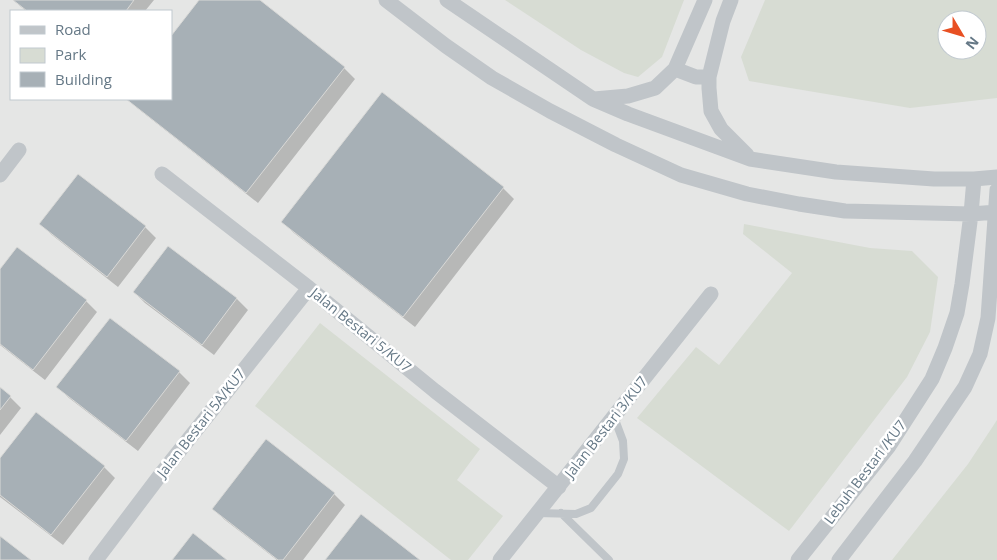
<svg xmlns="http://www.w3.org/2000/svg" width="997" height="560" font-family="'Open Sans',sans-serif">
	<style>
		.built { fill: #e5e6e5; fill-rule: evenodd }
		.green { fill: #d7dcd3; fill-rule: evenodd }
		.shadow { fill: #0003 }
		.building { fill: #a7b0b6; stroke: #d9d9d7 }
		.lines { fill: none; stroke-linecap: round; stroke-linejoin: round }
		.lane { stroke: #c0c5c9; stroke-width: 8 }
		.street { stroke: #c0c5c9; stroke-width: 15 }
		.labels { text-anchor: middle; stroke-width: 5; stroke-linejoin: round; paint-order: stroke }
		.street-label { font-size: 14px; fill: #657886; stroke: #fff }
	</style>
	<rect width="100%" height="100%" fill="#f7f7f4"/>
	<!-- built -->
	<path class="built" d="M0,0H997V560H0ZM11,11H171V99H11ZM947,20H977V50H947Z"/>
	<!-- green -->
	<path class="green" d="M505,0H684L662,57L638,77L624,73L581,50Z
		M765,0H997V98L910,108L749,81L741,57ZM947,20H977V50H947Z
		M744,224L870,248L912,251L938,277L930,332L907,377L789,531L637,418L696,347L719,365L792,273L743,234Z
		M320,323L480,449L457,480L503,516L468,560H451L255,406Z
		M997,420V560H892L968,464Z"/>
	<!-- shadow -->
	<path class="shadow" d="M13,0H154L145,11H26Z
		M201,0H258L344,68L355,79L258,203L136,107L128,99H171Z
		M382,94L503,188L514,199L415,327L294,233L283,222Z
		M78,176L145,227L156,238L118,287L52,235L41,224Z
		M168,247L237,299L248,310L214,355L145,303L134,292Z
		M18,248L86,301L97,312L45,380L0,345V271Z
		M179,372L190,383L138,451L69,398L58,387Z
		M0,389L10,397L21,408L0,435Z
		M0,460L104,467L115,478L63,545L0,497Z
		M334,494L345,505L303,560H277L225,520L213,509Z"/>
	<!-- building -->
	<path class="building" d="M13,0H134L126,11H27Z
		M199,0H260L345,67L246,193L126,99H171V36Z
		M382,92L504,187L403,317L281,222Z
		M78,174L146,226L107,277L39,224Z
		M168,246L237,298L202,345L133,292Z
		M17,247L87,300L33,370L0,344V269Z
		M110,318L180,371L126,441L56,387Z
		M0,387L11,396L0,410Z
		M36,412L105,466L51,535L0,495V458Z
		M266,439L335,493L283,560H278L212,509Z
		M361,514L420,560H325Z
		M193,533L227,560H172Z
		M0,536L31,560H0Z"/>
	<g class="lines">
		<!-- lane -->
		<path class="lane" d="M538,513L576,514L591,508L618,474L624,459L623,441L614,417
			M561,513L609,560"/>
		<!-- street -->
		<path class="street" d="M386,0L446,46L492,78L550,111L616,145L681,175L747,194L799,204L845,211L971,214L997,212
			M447,0L593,99L628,114L750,159L836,172L934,179H974L997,177
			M731,0L723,21L709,77V88L711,111L721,129L747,155
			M675,69L696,77H709
			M594,99L628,96L655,88L675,69L705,0
			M162,174L309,288L435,391L559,487
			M0,175L19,150
			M96,560L161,474L309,288
			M500,560L711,294
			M798,560L889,446L932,379L945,348L957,313L962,284L971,214L974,179
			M839,560L915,461L965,387L980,354L988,318L997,190"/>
	</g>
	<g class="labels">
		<!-- street labels -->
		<g class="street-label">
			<text transform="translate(361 330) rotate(39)" y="5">Jalan Bestari 5/KU7</text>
			<text transform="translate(201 423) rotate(-52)" y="5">Jalan Bestari 5A/KU7</text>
			<text transform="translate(606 427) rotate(-52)" y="5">Jalan Bestari 3/KU7</text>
			<text transform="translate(865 472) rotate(-53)" y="5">Lebuh Bestari /KU7</text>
		</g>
	</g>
	<!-- legend -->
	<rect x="10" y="10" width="162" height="90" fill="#ffffff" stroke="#c1c9cf"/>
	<rect x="20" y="26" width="25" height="8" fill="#c0c5c9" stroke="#c1c9cf"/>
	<text x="55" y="35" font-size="15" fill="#657886">Road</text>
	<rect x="20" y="48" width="25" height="15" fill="#d7dcd3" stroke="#c1c9cf"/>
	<text x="55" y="60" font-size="15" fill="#657886">Park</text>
	<rect x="20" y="72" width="25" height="15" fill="#a7b0b6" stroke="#c1c9cf"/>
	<text x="55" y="85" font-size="15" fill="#657886">Building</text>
	<!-- north arrow -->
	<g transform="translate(962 35) rotate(128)"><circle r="24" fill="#ffffff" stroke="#c1c9cf"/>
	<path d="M0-4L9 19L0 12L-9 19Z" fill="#e85023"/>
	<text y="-8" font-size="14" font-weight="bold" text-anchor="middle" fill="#657886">N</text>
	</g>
</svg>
